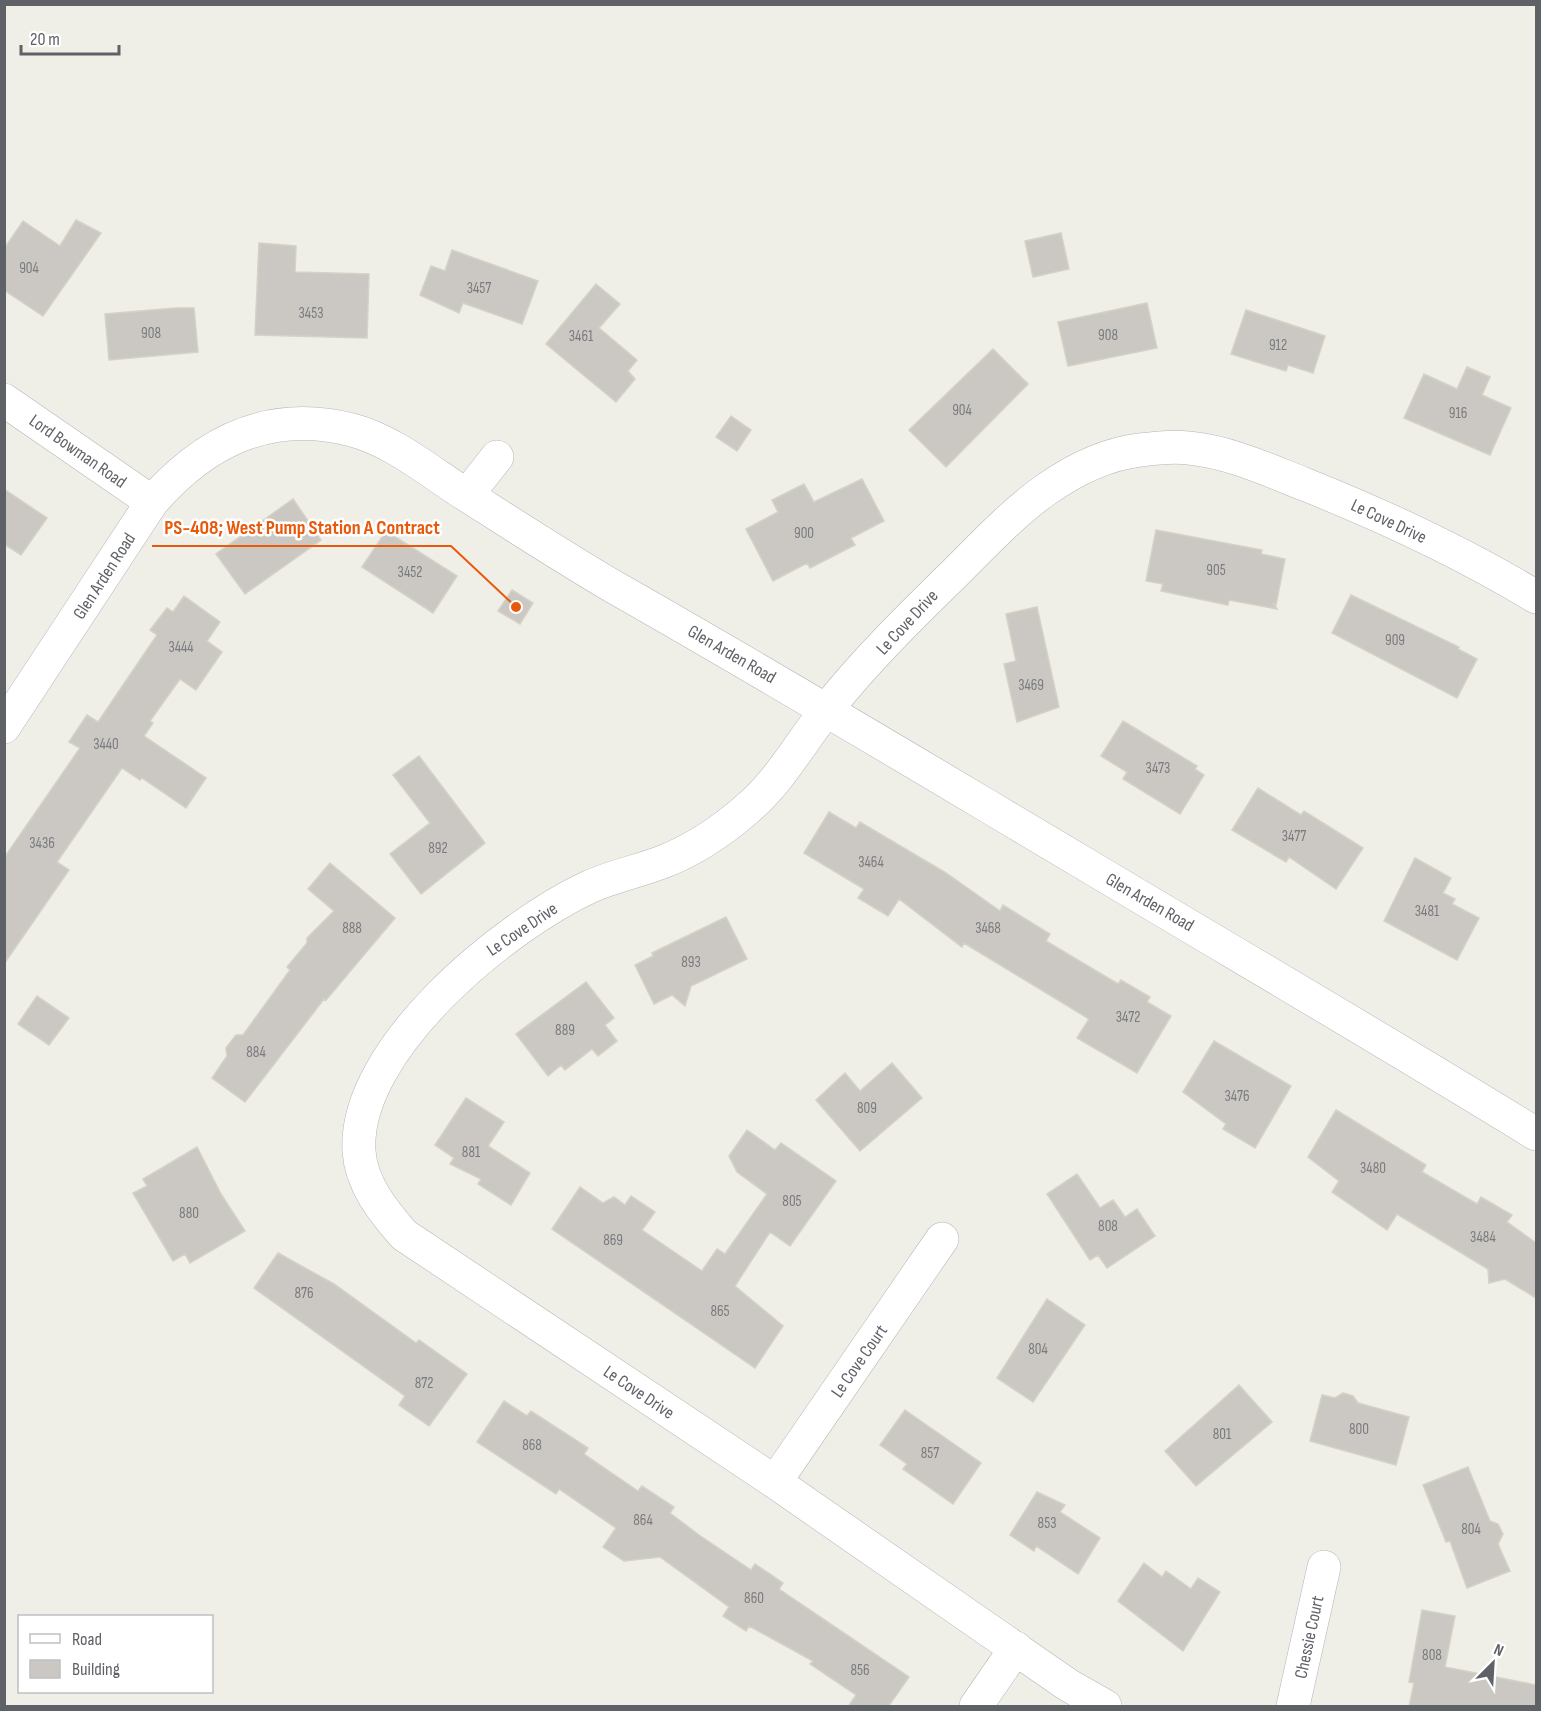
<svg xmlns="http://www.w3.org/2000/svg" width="1541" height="1711" font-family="'Sofia Sans Condensed',sans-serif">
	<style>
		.building { fill: #cbc8c4; stroke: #d4d1c5; stroke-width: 1.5 }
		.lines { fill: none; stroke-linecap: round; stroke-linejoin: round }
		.minor-casing { stroke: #b4b6ba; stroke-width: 34 }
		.minor { stroke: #fff; stroke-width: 33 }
		.labels { text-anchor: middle; stroke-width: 5; stroke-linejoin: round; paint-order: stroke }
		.number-label { font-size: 15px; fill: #797b7e }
		.street-label { font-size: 18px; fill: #5e6166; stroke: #fff }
		.leader { fill: none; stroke: #e8590c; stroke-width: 2 }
		.callout-dot { fill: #e8590c; stroke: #fff; stroke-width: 2 }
		.callout-label { font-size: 20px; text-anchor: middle; font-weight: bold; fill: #e8590c; stroke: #fff; stroke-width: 5; stroke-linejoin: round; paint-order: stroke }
	</style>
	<rect width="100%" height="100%" fill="#efeee7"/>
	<!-- building -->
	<path class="building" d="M76,220L101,233L43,316L4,290V249L23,221L60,246Z
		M1061,233L1069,269L1033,277L1025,241Z
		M259,243L296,246L295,272L369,274L367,338L255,335Z
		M452,250L538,281L522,324L463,303L459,313L420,295L431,266L445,271Z
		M596,284L620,304L599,328L637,360L628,371L635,379L616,402L546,344Z
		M1147,303L1157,348L1068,366L1058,322Z
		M176,308H194L198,352L109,360L105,314Z
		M1246,310L1325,336L1313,373L1288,365L1286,371L1231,354Z
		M993,349L1028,384L946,467L909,430Z
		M1467,367L1490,377L1482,395L1511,408L1490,455L1404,418L1424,374L1457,389Z
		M731,416L751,430L737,451L716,437Z
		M862,479L884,521L851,538L855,545L810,568L807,563L773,581L746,529L778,512L772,500L804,484L814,502Z
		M4,489L47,518L21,555L4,544Z
		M293,499L321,540L245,594L216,554Z
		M1156,530L1262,550L1261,554L1285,559L1276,605L1273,603L1277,609L1229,600L1228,605L1161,591L1163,584L1146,581Z
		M386,531L457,576L433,613L362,567Z
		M512,590L533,603L520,624L498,611Z
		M1351,595L1459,647L1458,649L1477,659L1457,698L1332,633Z
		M184,596L220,622L207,641L222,652L196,690L180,679L150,721L153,723L144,736L206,778L186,808L142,778L140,780L122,768L57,862L69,870L4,964V858L80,748L69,742L87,715L98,722L157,635L150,630L167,608L173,612Z
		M1037,607L1059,707L1017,722L1004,664L1016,661L1006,614Z
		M1123,721L1197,766L1195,769L1204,775L1180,814L1123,779L1127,772L1101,756Z
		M419,756L485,843L421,894L390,854L430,823L393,775Z
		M1258,788L1301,815L1304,811L1363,848L1336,889L1289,857L1286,862L1232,830Z
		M829,812L856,828L860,822L946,873L1000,911L1003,905L1050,934L1046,941L1118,984L1121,980L1150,997L1147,1002L1171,1016L1137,1073L1077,1038L1089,1019L964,943L962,947L899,899L888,916L858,898L864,889L804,853Z
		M1415,858L1451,878L1443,893L1455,899L1452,904L1479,918L1457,960L1384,921Z
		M330,863L395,918L326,1000L324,999L245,1102L212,1078L227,1056L226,1048L236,1035H243L290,970L287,967L307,943V938L334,911L308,889Z
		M726,917L747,959L691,986L685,1006L672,995L654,1004L635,965L653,956L652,953Z
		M586,982L614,1018L605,1025L617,1041L598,1056L592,1049L565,1070L561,1065L548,1076L516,1034Z
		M37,996L69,1018L49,1045L18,1024Z
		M1214,1041L1291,1086L1255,1148L1223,1129L1226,1124L1183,1092Z
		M892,1063L922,1098L860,1151L816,1100L845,1073L860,1091Z
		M466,1098L504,1122L488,1146L530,1173L511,1205L478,1184L481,1179L450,1164L454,1158L435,1145Z
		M1336,1110L1426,1165L1422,1172L1477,1204L1481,1197L1512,1215L1507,1222L1536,1243V1298L1505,1279L1489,1283L1488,1269L1397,1214L1387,1230L1332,1192L1339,1181L1308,1157Z
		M747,1130L775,1150L781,1143L836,1181L790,1246L770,1232L735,1286L783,1326L755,1368L552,1229L580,1187L603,1203L614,1197L625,1205L631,1196L655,1212L642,1230L702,1271L717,1249L725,1254L767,1194L737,1172L729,1156Z
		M197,1147L221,1194L245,1231L190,1263L185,1254L173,1261L133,1193L147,1186L143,1179Z
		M1077,1174L1100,1208L1113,1200L1125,1217L1137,1209L1155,1236L1107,1268L1098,1255L1090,1260L1047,1194Z
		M278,1253L334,1284L416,1343L419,1340L467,1374L429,1426L399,1405L405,1396L254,1288Z
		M1047,1299L1085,1325L1033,1402L997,1378Z
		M1239,1385L1272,1422L1196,1486L1165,1451Z
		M1343,1393L1353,1396L1358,1403L1409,1417L1396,1465L1310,1441L1322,1395L1335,1398Z
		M504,1401L527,1416L531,1411L588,1448L584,1454L638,1491L642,1486L674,1507L670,1513L699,1535L751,1570L755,1564L783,1583L779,1589L909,1677L888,1707H848L856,1695L810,1664L813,1661L749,1626L746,1631L723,1616L729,1607L660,1557L624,1561L603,1547L616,1528L559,1489L556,1494L477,1442Z
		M905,1410L981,1463L953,1504L903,1469L907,1464L880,1445Z
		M1468,1467L1490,1521L1498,1524L1503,1534L1498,1544L1510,1571L1467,1588L1450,1541L1446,1542L1423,1485Z
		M1037,1492L1065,1505L1060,1512L1100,1538L1078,1574L1036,1546L1034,1551L1010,1535Z
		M1144,1563L1162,1577L1166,1571L1191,1589L1198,1578L1220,1592L1183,1651L1118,1601Z
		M1422,1610L1455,1616L1445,1667L1536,1685V1707H1409L1414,1683L1409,1682Z"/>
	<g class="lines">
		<defs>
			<path id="minor" d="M4,400L152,502
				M467,495L497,457
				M4,727L152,502C205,441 269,409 352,430C390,440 424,467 457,489C509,522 561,556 614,587C771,676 925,769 1080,861C1232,952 1385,1041 1536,1134
				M775,1482L942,1239
				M976,1706L1016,1648
				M1105,1706L1068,1685L775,1482L404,1235C383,1211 361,1184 359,1151C353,1049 505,926 589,887C613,876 640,871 665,861C695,849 723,830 747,809C781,780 800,743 828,708C866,660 911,616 955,573C983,545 1012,514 1044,491C1072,471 1106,454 1140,450C1155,448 1174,446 1189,448C1229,452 1266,469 1304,484C1384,516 1462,552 1536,597
				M1293,1706L1324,1567"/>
		</defs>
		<!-- minor casing -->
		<use href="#minor" class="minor-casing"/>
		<!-- minor -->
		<use href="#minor" class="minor"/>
	</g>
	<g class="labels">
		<!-- number labels -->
		<g class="number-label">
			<text x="29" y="273">904</text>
			<text x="479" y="293">3457</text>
			<text x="311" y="318">3453</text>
			<text x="151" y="338">908</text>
			<text x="1108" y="340">908</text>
			<text x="581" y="341">3461</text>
			<text x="1278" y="350">912</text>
			<text x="962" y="415">904</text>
			<text x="1458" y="418">916</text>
			<text x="804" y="538">900</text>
			<text x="1216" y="575">905</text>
			<text x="410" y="577">3452</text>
			<text x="1395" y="645">909</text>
			<text x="181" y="652">3444</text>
			<text x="1031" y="690">3469</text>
			<text x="106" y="749">3440</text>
			<text x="1158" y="773">3473</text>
			<text x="1294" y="841">3477</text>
			<text x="42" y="848">3436</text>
			<text x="438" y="853">892</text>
			<text x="871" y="867">3464</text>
			<text x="1427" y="916">3481</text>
			<text x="352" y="933">888</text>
			<text x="988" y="933">3468</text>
			<text x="691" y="967">893</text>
			<text x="1128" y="1022">3472</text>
			<text x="565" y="1035">889</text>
			<text x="256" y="1057">884</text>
			<text x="1237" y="1101">3476</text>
			<text x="867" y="1113">809</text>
			<text x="471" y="1157">881</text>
			<text x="1373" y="1173">3480</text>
			<text x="792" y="1206">805</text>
			<text x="189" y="1218">880</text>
			<text x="1108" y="1231">808</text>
			<text x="1483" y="1242">3484</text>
			<text x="613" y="1245">869</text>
			<text x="304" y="1298">876</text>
			<text x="720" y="1316">865</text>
			<text x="1038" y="1354">804</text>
			<text x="424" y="1388">872</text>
			<text x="1359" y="1434">800</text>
			<text x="1222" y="1439">801</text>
			<text x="532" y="1450">868</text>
			<text x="930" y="1458">857</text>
			<text x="643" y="1525">864</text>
			<text x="1047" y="1528">853</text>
			<text x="1471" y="1534">804</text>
			<text x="754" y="1603">860</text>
			<text x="1432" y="1660">808</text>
			<text x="860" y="1675">856</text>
		</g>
		<!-- street labels -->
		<g class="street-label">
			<text transform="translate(78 451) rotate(35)" y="6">Lord Bowman Road</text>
			<text transform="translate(1389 521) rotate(25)" y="6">Le Cove Drive</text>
			<text transform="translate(104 576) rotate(-57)" y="6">Glen Arden Road</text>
			<text transform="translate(907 622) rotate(-47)" y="6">Le Cove Drive</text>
			<text transform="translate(732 654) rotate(30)" y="6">Glen Arden Road</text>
			<text transform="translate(1150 902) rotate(30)" y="6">Glen Arden Road</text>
			<text transform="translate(522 929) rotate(-34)" y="6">Le Cove Drive</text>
			<text transform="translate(859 1361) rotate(-55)" y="6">Le Cove Court</text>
			<text transform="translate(639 1392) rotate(34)" y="6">Le Cove Drive</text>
			<text transform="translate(1309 1637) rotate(-78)" y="6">Chessie Court</text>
		</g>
	</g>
	<!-- callouts -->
	<path class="leader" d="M516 607L451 546H152"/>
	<circle class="callout-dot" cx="516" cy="607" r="6"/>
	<g class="callout-label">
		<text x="302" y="534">PS-408; West Pump Station A Contract</text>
	</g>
	<!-- border -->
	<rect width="1541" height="1711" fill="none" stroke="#5e6166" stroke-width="12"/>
	<!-- legend -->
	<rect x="18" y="1615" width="195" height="78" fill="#ffffff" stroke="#bfc0c2" stroke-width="1.5"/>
	<rect x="30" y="1634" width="30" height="9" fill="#ffffff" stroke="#bfc0c2" stroke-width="1.5"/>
	<text x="72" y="1645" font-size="18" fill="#5e6166">Road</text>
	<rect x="30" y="1660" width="30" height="18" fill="#cbc8c4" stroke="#bfc0c2" stroke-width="1.5"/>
	<text x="72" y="1675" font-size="18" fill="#5e6166">Building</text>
	<!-- north arrow -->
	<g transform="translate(1493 1663) rotate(24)" stroke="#ffffff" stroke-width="4.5" paint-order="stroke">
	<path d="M0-4.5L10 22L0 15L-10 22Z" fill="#5e6166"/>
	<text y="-9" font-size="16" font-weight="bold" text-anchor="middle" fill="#5e6166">N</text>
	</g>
	<!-- scale -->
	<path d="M21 45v9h98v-9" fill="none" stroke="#5e6166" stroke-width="3"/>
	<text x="30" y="45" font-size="18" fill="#5e6166" stroke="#ffffff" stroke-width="4.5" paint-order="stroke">20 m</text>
</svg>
